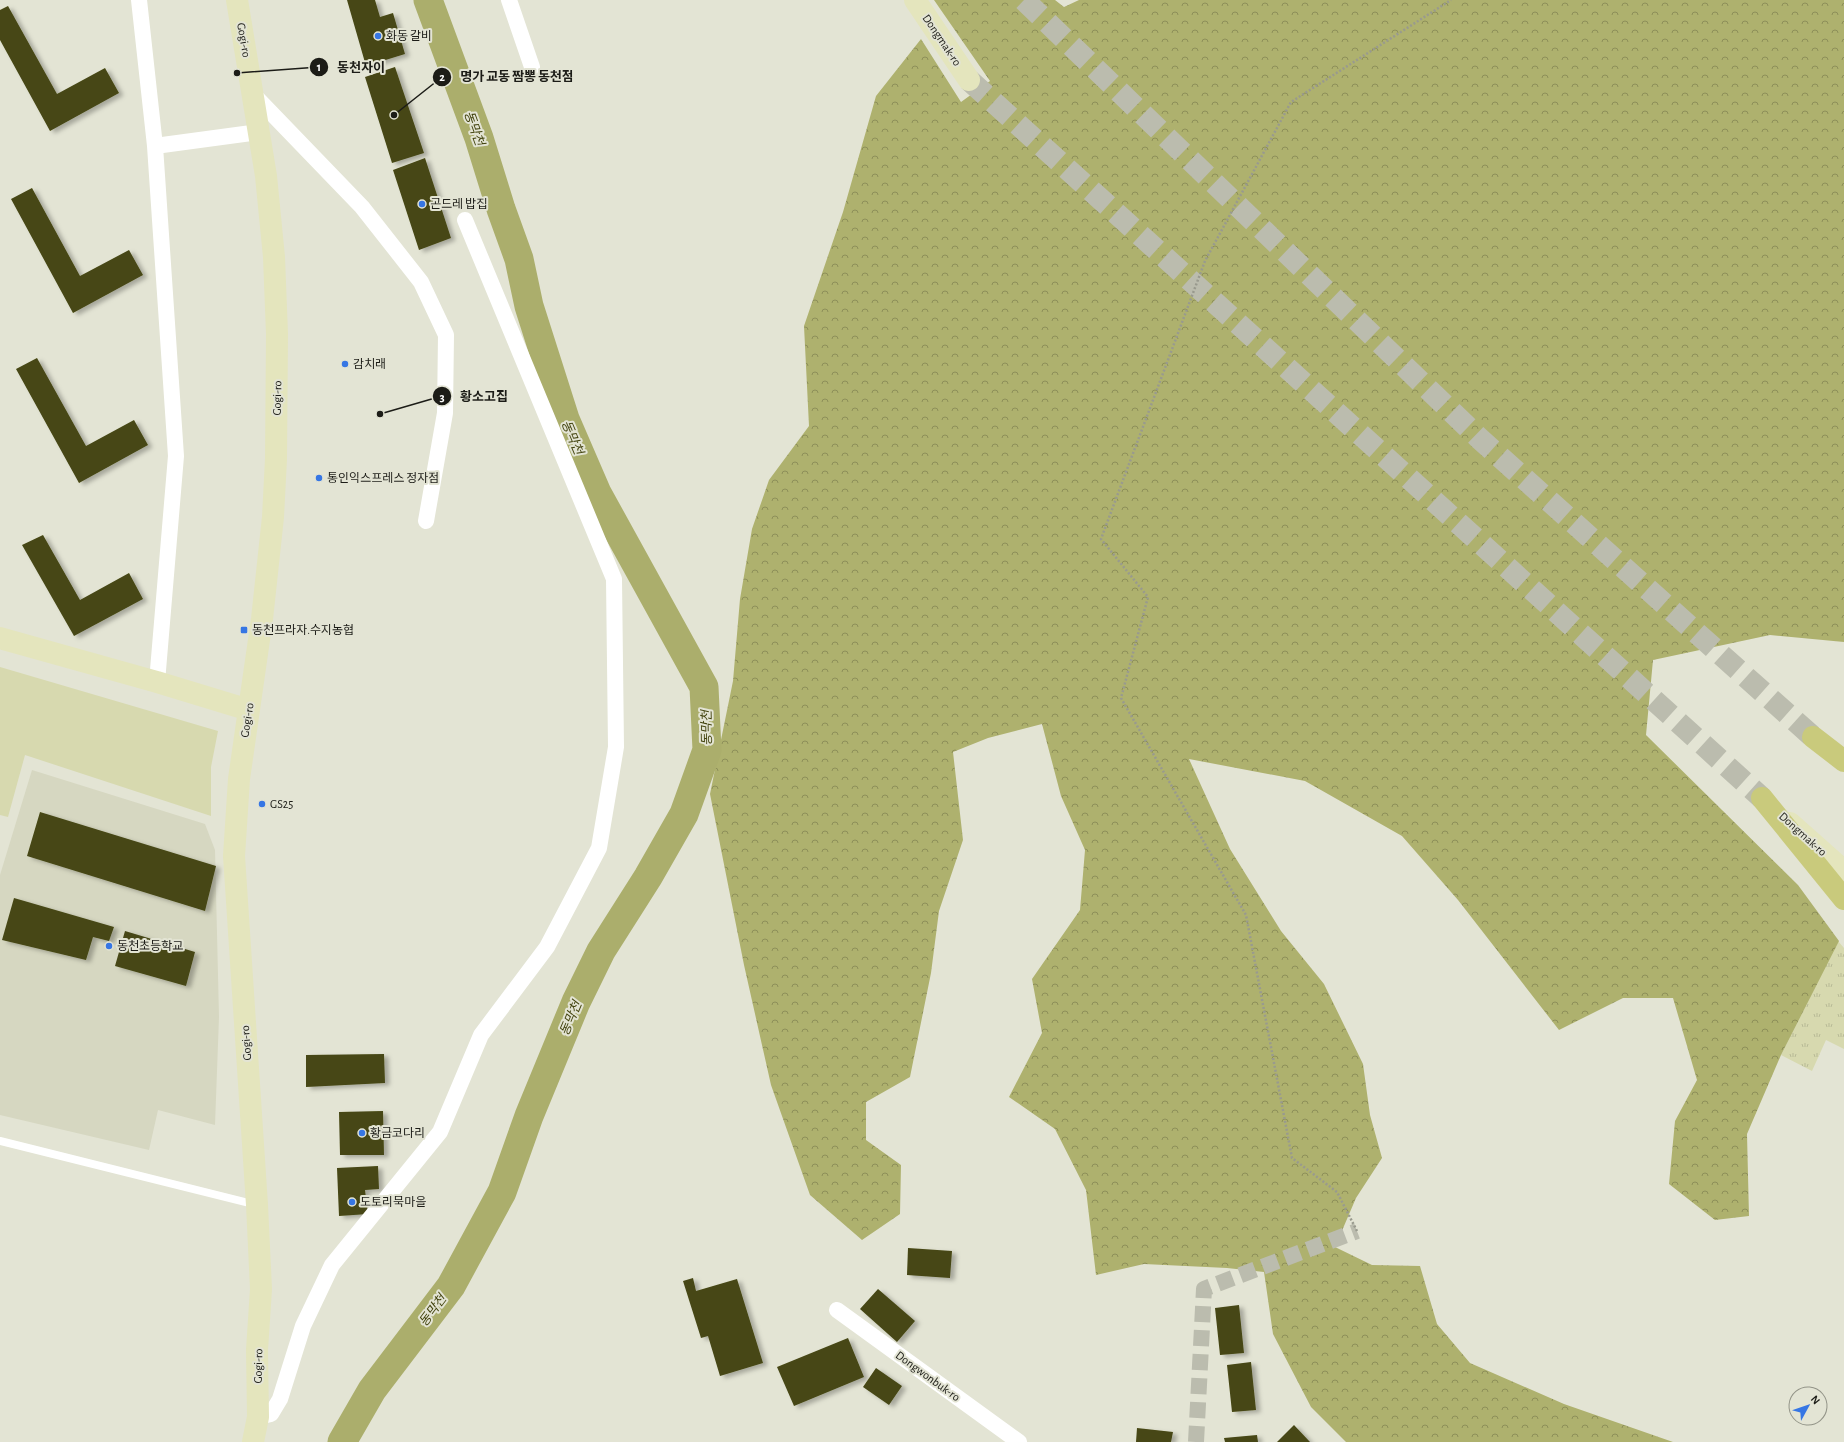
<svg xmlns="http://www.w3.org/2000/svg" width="1844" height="1442" font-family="'Alegreya Sans','Noto Sans KR',sans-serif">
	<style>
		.built { fill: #d6d7c1 }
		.grass { fill: url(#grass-tufts) }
		.forest { fill: url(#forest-crowns) }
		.park { fill: #d7d9af }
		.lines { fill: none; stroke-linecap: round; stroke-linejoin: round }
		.river { stroke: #abae6c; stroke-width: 29 }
		.building { fill: #464714; filter: url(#shadow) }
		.street-tunnel { stroke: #bbbcae; stroke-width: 16; stroke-dasharray: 16 8; stroke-linecap: butt }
		.secondary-tunnel { stroke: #bbbcae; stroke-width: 22; stroke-dasharray: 22 11; stroke-linecap: butt }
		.path { stroke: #999a8e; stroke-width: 2.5; stroke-dasharray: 2 2; stroke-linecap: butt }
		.lane { stroke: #fff; stroke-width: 8 }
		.street { stroke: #fff; stroke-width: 16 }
		.secondary { stroke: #e4e5bd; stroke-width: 22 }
		.primary { stroke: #c9ca7c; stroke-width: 22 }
		.poi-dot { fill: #3676e4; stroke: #e3e4d4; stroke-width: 1.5 }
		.labels { text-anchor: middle; stroke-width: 4; stroke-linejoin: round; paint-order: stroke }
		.poi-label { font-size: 12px; fill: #1c1c17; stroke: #e3e4d4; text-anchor: start }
		.street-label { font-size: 12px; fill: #1c1c17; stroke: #e3e4d4 }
		.water-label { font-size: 13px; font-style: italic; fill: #41420d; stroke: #e3e4d4 }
		.leader { fill: none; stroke: #1c1c17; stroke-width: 1.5 }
		.callout-dot { fill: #1c1c17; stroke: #e3e4d4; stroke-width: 1.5 }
		.mark-label { font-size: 12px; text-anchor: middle; font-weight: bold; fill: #fff }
		.callout-label { font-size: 13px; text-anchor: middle; font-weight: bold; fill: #1c1c17; stroke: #e3e4d4; stroke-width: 4; stroke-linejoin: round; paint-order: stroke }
	</style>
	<defs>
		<pattern id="grass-tufts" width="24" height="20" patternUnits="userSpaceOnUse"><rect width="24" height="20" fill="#d7d9af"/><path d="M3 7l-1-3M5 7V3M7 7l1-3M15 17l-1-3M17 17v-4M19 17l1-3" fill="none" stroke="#b8ba96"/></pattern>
		<pattern id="forest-crowns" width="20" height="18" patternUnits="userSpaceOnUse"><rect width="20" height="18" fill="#aeb16e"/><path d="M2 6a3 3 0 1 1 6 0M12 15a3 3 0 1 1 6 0" fill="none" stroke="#8d8f59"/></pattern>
		<filter id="shadow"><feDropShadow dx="4.5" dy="2.5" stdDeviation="2" flood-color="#0004"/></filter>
	</defs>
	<rect width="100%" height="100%" fill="#e3e4d4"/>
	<!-- built -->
	<path class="built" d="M32,770L205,824L215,850L219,1017L215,1125L158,1110L149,1150L0,1115V875Z"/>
	<!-- grass -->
	<path class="grass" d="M1838,941L1844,948V1049L1826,1040L1812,1071L1781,1055Z"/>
	<!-- forest -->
	<path class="forest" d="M934,0H1055L1064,7L1079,0H1844V642L1770,635L1653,660L1646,735L1798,885L1839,941L1781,1055L1747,1134L1749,1216L1715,1220L1669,1184L1675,1121L1697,1080L1673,998H1623L1559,1030L1458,900L1402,836L1305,781L1189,759L1230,849L1281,931L1324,984L1363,1064L1370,1115L1382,1158L1356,1198L1335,1247L1372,1265L1420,1266L1437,1324L1470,1363L1564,1404L1673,1442H1346L1311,1407L1273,1334L1264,1272L1227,1268L1144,1264L1096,1275L1086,1190L1055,1129L1009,1097L1042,1033L1032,979L1080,910L1085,850L1061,796L1042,724L988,738L953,752L963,840L939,911L931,973L910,1077L866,1102V1140L901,1165L900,1214L862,1240L810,1195L771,1085L744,965L710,794L733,681L740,599L752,529L769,480L809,426L804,326L843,212L876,96L921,39L961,102L990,81Z"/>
	<!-- park -->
	<path class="park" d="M0,667L218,731L211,767V816L25,755L8,817L0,815Z"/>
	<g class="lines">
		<!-- river -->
		<path class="river" d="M342,1442L372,1390L451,1286L502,1192L529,1116L576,1002L601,951L648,877L684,814L707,750L704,687L597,493L565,419L529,306L519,259L501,209L479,138L428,0"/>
	</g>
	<!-- building -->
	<path class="building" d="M347,0H375L380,17L393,13L405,54L366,66Z
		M8,6L57,94L105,68L119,93L50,131L0,40V10Z
		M395,67L424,153L392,163L365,77Z
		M425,158L451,238L419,250L393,170Z
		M32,188L80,276L129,250L143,275L73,313L11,199Z
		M37,358L86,446L134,420L148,445L79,483L16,369Z
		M43,535L80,600L129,573L143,599L74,636L22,545Z
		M40,812L216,866L205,911L27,856Z
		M14,898L114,927L109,941L93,937L86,960L2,940Z
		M125,931L195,952L186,986L115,966Z
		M384,1054L385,1083L306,1087V1055Z
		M383,1111L384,1155H340L339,1112Z
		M378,1166L379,1189L365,1190L368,1214L339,1216L337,1168Z
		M908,1248L952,1251L950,1278L907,1275Z
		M693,1278L696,1291L737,1279L763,1363L720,1376L708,1336L701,1338L683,1281Z
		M878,1289L915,1321L897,1342L860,1309Z
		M1239,1305L1244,1353L1220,1355L1215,1308Z
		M848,1338L864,1377L794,1406L777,1367Z
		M1251,1362L1256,1410L1232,1412L1227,1365Z
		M876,1368L902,1386L889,1405L863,1387Z
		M1294,1425L1310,1442H1277Z
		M1137,1428L1173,1432L1171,1442H1136Z
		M1257,1435L1258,1442H1225L1224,1438Z"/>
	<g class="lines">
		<!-- street-tunnel -->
		<path class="street-tunnel" d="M1196,1442L1204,1289L1357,1231"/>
		<!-- secondary-tunnel -->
		<path class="secondary-tunnel" d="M1024,0L1480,439L1813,737
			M969,80L1762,798"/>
		<!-- path -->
		<path class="path" d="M1357,1231L1337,1192L1292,1158L1246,915L1121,698L1148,597L1101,539L1205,261L1291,102L1451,0"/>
		<!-- lane -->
		<path class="lane" d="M0,1141L257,1205"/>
		<!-- street -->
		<path class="street" d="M139,0L155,146L176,456L157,682
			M509,0L532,67
			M254,95L362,207L421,282L446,335L445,413L426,521
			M155,146L259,132
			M837,1310L1019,1442
			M258,1417L271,1414L280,1399L303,1326L332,1265L440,1132L481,1035L547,947L599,848L616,747L614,579L465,220"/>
		<!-- secondary -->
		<path class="secondary" d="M237,0L266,176L274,257L277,334L276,459L273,517L262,619L239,779L234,856L257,1205L261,1289L257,1350L258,1417L253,1442
			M915,0L969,80
			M0,638L157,682L249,710
			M1790,823L1844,871"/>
		<!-- primary -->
		<path class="primary" d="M1813,737L1844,761
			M1762,798L1844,899"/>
	</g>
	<!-- markers -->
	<g class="poi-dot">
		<circle cx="378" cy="36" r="4"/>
		<circle cx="422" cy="204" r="4"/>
		<circle cx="345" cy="364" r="4"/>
		<circle cx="319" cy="478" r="4"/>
		<rect x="240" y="626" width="8" height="8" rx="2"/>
		<circle cx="262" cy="804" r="4"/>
		<circle cx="109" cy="946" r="4"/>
		<circle cx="362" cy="1133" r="4"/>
		<circle cx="352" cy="1202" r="4"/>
	</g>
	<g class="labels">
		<!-- poi labels -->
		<g class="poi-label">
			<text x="386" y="40">화동 갈비</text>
			<text x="430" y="208">곤드레 밥집</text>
			<text x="353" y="368">감치래</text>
			<text x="327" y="482">통인익스프레스 정자점</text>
			<text x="252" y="634">동천프라자.수지농협</text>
			<text x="270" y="808">GS25</text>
			<text x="117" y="950">동천초등학교</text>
			<text x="370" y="1137">황금코다리</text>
			<text x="360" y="1206">도토리묵마을</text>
		</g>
		<!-- street labels -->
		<g class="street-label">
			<text transform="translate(244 40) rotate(80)" y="4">Gogi-ro</text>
			<text transform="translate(942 40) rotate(56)" y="4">Dongmak-ro</text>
			<text transform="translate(277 398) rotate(-89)" y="4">Gogi-ro</text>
			<text transform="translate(247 720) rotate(-81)" y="4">Gogi-ro</text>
			<text transform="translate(1803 834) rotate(42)" y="4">Dongmak-ro</text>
			<text transform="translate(246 1043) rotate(-94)" y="4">Gogi-ro</text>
			<text transform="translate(258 1366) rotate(-89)" y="4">Gogi-ro</text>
			<text transform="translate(928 1376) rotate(36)" y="4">Dongwonbuk-ro</text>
		</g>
		<!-- water labels -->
		<g class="water-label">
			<text transform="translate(475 128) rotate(70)" y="5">동막천</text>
			<text transform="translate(573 437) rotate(67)" y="5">동막천</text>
			<text transform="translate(706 728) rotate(-91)" y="5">동막천</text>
			<text transform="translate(570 1018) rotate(-67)" y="5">동막천</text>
			<text transform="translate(432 1310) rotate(-53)" y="5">동막천</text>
		</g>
	</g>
	<!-- callouts -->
	<path class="leader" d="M237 73L319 67M394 115L442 77M380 414L442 396"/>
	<g class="callout-dot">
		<circle cx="237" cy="73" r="4"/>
		<circle cx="394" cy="115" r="4"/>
		<circle cx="380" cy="414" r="4"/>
		<circle cx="319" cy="67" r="10"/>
		<circle cx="442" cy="77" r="10"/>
		<circle cx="442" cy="396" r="10"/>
	</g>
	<g class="mark-label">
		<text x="319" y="71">1</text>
		<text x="442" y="81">2</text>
		<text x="442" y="401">3</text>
	</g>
	<g class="callout-label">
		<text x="361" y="72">동천자이</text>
		<text x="517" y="81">명가 교동 짬뽕 동천점</text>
		<text x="484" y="401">황소고집</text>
	</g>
	<!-- north arrow -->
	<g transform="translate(1808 1406) rotate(50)"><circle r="19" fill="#e3e4d4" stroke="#939488"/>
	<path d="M0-3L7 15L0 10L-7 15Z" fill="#3676e4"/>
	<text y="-6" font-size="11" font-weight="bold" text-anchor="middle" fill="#1c1c17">N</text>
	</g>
</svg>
